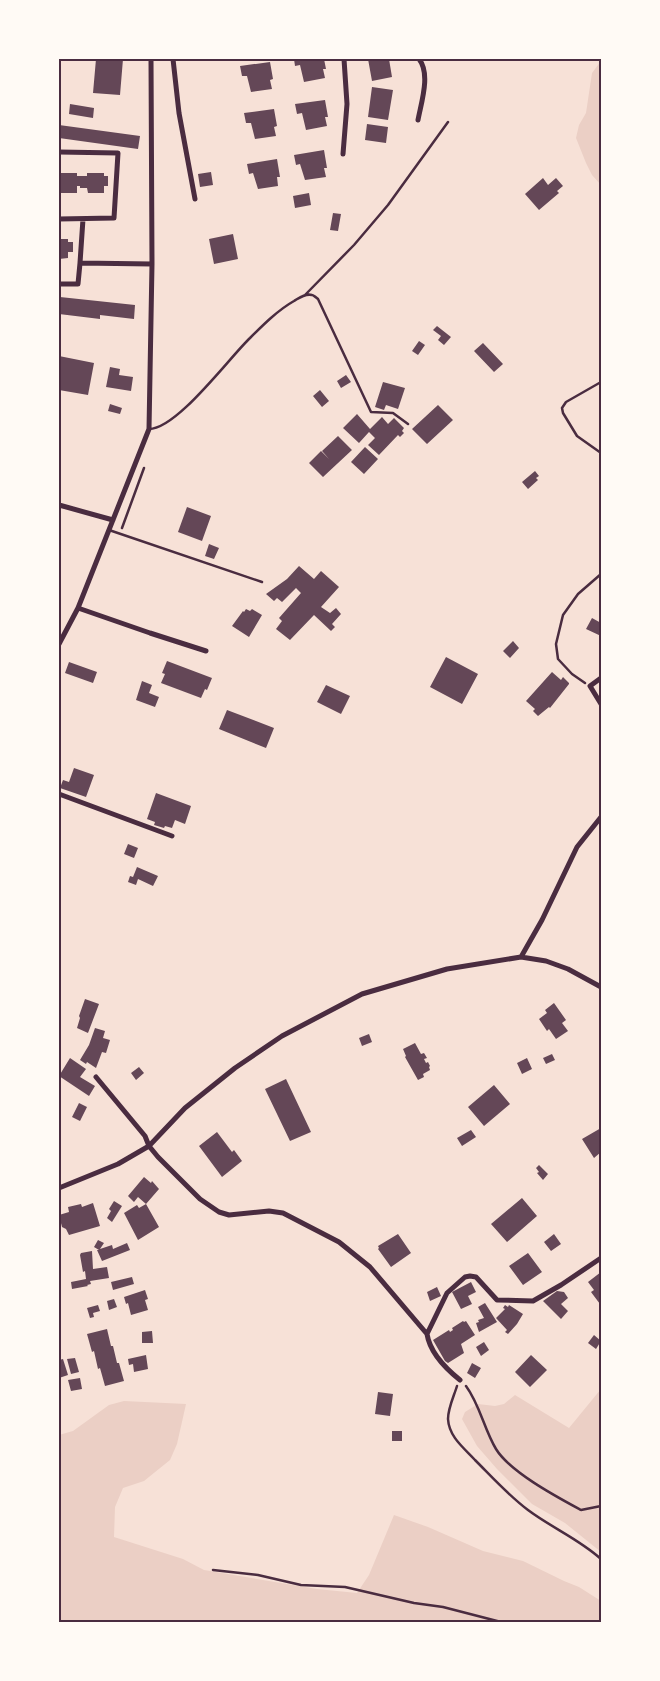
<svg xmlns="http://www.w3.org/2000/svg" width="660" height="1681" font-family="'Open Sans',sans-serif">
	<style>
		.green { fill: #ebcfc5 }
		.building { fill: #644757 }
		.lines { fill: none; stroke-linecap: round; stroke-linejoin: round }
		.path { stroke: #4a2c40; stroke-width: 2.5 }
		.service { stroke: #4a2c40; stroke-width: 2.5 }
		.minor { stroke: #4a2c40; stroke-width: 5 }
		.neatline { fill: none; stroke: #4a2c40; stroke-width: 2 }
	</style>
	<rect width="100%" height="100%" fill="#f7e1d7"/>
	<!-- green -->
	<path class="green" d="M601,61V185L592,175L586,163L576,138L579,125L586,113L592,73Z
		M601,1389V1552L565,1523L532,1504L497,1469L477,1446L462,1419L465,1412L478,1404L495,1406L504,1404L515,1395L569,1428Z
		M124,1401L186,1404L177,1444L170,1460L144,1481L123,1488L115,1507L114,1537L183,1559L204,1570L317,1589L357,1593L369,1575L394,1515L428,1527L483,1551L523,1561L564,1581L579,1587L601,1601V1622H59V1435L73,1431L109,1405Z"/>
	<!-- building -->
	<path class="building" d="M96,59H123L120,95L93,93Z
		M294,59H324L326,69H323L325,78L304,82L300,65L295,66Z
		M368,59H389L392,77L372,81Z
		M270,62L273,79L270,80L272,89L251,92L247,76H242L240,66Z
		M372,87L393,90L388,120L368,117Z
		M325,100L328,117H325L327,126L306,130L302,113L297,114L295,104Z
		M70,104L94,108L93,118L69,114Z
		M274,109L277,126L274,127L276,136L255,139L251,123H246L244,113Z
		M367,124L388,127L386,143L365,140Z
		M59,125L140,136L138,149L59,138Z
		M324,150L327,168H324L326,177L305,180L300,164L296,165L294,155Z
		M277,159L280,177H277L278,186L258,189L253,173L249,174L247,164Z
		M211,172L213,185L200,187L198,174Z
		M60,173H77V176H87V173H104V176H108V186H104V193H88L87,188H80V186H77V193H61V188H59Z
		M543,178L548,185L556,178L563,186L557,191L559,193L539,210L525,194Z
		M309,193L311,205L295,208L293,196Z
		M333,213L341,214L338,231L330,230Z
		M233,234L238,259L214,264L209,239Z
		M59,239H68V242H73V252H68V258L59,259Z
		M60,297L135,305L134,319L100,315V319L59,314Z
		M437,326L451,337L444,345L438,340L441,336L433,330Z
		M419,341L425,345L418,355L412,351Z
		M483,343L503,364L494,372L474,351Z
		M59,356L94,363L88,395L59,390Z
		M110,367L120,369L119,375L133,377L131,391L106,387Z
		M346,375L351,382L341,388L337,381Z
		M383,382L405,388L398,409L386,405L384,410L375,407Z
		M320,390L329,401L322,407L313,396Z
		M110,404L122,408L120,414L108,411Z
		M438,405L453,420L427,444L412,429Z
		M357,414L370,429L382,417L388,424L394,418L404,428L402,431L404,433L400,437L398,435L379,455L368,445L375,438L369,432L359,443L343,428Z
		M338,436L352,450L323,477L309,463L321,451L329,459L322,451Z
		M365,447L378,459L364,474L351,462Z
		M535,471L539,476L536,478L538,480L528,489L522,482Z
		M187,507L211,516L202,541L178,532Z
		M209,544L219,548L214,559L205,556Z
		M299,566L314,579L321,571L339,587L321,607L330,613L336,608L341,614L332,624L335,627L331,631L314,615L290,640L276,629L282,621L279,618L301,593L296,588L282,602L277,598L274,601L266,594L287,579Z
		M246,609L250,611L252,609L262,615L249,637L232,626L243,611L244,612Z
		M592,618L601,623V636L586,629Z
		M513,641L519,648L510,658L503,651Z
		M446,657L478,674L462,704L430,687Z
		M167,661L212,678L207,690L205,689L201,698L161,683L165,674L162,673Z
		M69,662L97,672L93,683L65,673Z
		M552,672L561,680L563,677L569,683V684L550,708L549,707L538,716L533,711L535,709L526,701Z
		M142,681L152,685L149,693L159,697L155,707L136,700Z
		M326,685L350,696L341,714L317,702Z
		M227,710L274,728L266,748L219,729Z
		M74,768L94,775L86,797L60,788L63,780L69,782Z
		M156,793L191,806L185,824L175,820L172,828L165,826L164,828L154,825L155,822L147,819Z
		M128,844L138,848L134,858L124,854Z
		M137,867L158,876L153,886L138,879L136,885L128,882L130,876L133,877Z
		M85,999L99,1004L88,1033L77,1028L80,1018L79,1016Z
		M554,1003L566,1020L562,1023L568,1031L556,1039L549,1029L547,1031L539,1019L547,1013L545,1010Z
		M95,1028L105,1031L103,1038L110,1040L106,1053L102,1052L96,1068L87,1062L86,1064L80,1060L89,1045Z
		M369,1034L372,1042L362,1046L359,1038Z
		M415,1043L421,1054L424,1053L427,1058L424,1059L426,1063L428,1062L430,1066L429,1067L430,1070L423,1074L424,1077L418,1080L405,1057L406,1056L403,1049Z
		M552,1054L555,1060L546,1064L543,1058Z
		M70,1058L86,1069L80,1077L95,1086L89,1096L59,1076Z
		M527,1058L532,1069L522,1074L517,1063Z
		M139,1067L144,1073L136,1080L131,1073Z
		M286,1079L311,1132L290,1141L265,1089Z
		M494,1085L510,1104L484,1126L468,1107Z
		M79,1103L87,1107L80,1121L72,1117Z
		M601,1128V1152L594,1158L582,1139Z
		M471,1130L476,1137L462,1146L457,1138Z
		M217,1132L232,1152L234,1150L242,1161L222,1177L199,1146Z
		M539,1165L548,1174L543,1180L537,1173L539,1172L536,1168Z
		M144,1177L151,1183L152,1181L159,1189L146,1204L159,1227L138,1240L124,1213L137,1205L139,1208L146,1204L138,1197L134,1202L128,1196Z
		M522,1198L537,1216L507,1242L491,1224Z
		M114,1201L122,1206L112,1222L107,1218L111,1211L109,1209Z
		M93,1203L100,1226L69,1235L66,1229L62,1227L59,1215L69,1212L68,1207L81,1204L82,1207Z
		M398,1234L411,1253L391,1267L378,1249L379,1248L378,1246Z
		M554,1234L561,1244L551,1251L544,1242Z
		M98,1240L104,1243L100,1249L112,1245L113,1249L127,1243L130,1250L102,1261L97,1250H99L94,1247Z
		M92,1251L93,1269L107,1267L109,1278L90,1281L91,1284L87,1285L88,1286L72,1289L71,1282L86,1279L85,1271L83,1272L80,1255L81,1253Z
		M528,1253L542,1272L523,1285L509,1266Z
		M601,1272V1303L600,1304L591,1292L594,1290L588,1282Z
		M132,1277L134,1284L113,1290L111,1282Z
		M471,1282L476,1292L468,1296L472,1304L461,1309L452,1292Z
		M437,1287L441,1296L430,1301L427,1292Z
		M145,1290L148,1299L145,1300L148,1310L131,1315L128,1303L126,1304L124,1297Z
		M557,1291L564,1292L568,1298L561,1304L568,1311L561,1319L543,1301Z
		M114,1299L117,1307L109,1310L107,1301Z
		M485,1303L497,1322L479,1332L476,1323L479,1322L478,1320L484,1318L478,1307Z
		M98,1305L100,1311L93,1313L94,1317L90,1318L87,1308Z
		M505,1305L508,1307L509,1305L523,1314L517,1324L508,1334L505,1332L507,1330L496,1318L505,1309L503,1308Z
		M463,1321L464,1322L466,1321L475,1335L461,1344L464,1353L448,1363L445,1361L433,1340L449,1330L450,1332L453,1330L452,1328Z
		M107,1329L111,1346H113L117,1363H119L124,1381L105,1386L100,1368L98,1369L94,1351L92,1352L87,1334Z
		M152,1331L153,1343H142V1332Z
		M594,1335L601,1341L596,1349L588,1343Z
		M484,1342L489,1350L481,1356L476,1347Z
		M146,1355L148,1369L134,1372L133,1364L129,1365L128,1359Z
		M531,1355L547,1370L530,1387L515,1372Z
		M75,1358L79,1372L71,1374L67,1359Z
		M63,1359L68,1375L59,1378V1360Z
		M472,1363L481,1368L475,1378L467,1373Z
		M80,1378L82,1389L71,1391L68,1380Z
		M378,1392L393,1394L390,1416L375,1414Z
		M392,1431H402V1441H392Z"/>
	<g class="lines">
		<!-- path -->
		<path class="path" d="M601,382L566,402L562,408L563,413L577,436L601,453
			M122,528L144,468
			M585,683L572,674L558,659L556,644L563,615L578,594L601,574
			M457,1386C454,1396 448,1408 448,1419C449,1437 464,1448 475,1460C492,1477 508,1495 528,1510C552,1528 579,1539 601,1559
			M466,1386C480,1405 484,1429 496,1449C510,1472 557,1497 581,1510L601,1506
			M213,1570L258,1575L301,1585L345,1587L414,1603L443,1607L501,1622"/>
		<!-- service -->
		<path class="service" d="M305,295L354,245L388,205L448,122
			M149,429C177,429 229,358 250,338C263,325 278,310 294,301C299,298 305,293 312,295C313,295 317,298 318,299L371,412L393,413L408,424
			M109,530L262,582"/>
		<!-- minor -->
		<path class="minor" d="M173,59L179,113L195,199
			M418,120C421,103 431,74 419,59
			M59,152L118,153L114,218L59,219
			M343,154L347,104L344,59
			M80,263L83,219
			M59,284H78L80,263L152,264
			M59,505L113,520
			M78,608L150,633L206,651
			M59,644L78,608L149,429L152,264L151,59
			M601,678L590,686L601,704
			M59,794L172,836
			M521,957L542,920L577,847L601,817
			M96,1077L145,1136L149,1146L158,1157L200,1199L219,1212L229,1215L269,1211L283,1213L339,1242L370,1267L427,1334C430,1353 445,1368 460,1380
			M59,1188L118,1164L149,1146L185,1108L235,1068L282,1036L362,994L447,969L521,957L546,961L568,969L601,987
			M427,1334L447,1293L465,1277L470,1276L476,1277L497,1300L533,1301L561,1285L601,1258"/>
	</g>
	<!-- border -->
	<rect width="660" height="1681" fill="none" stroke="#fffaf5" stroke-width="120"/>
	<rect x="60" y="60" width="540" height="1561" class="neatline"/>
</svg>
